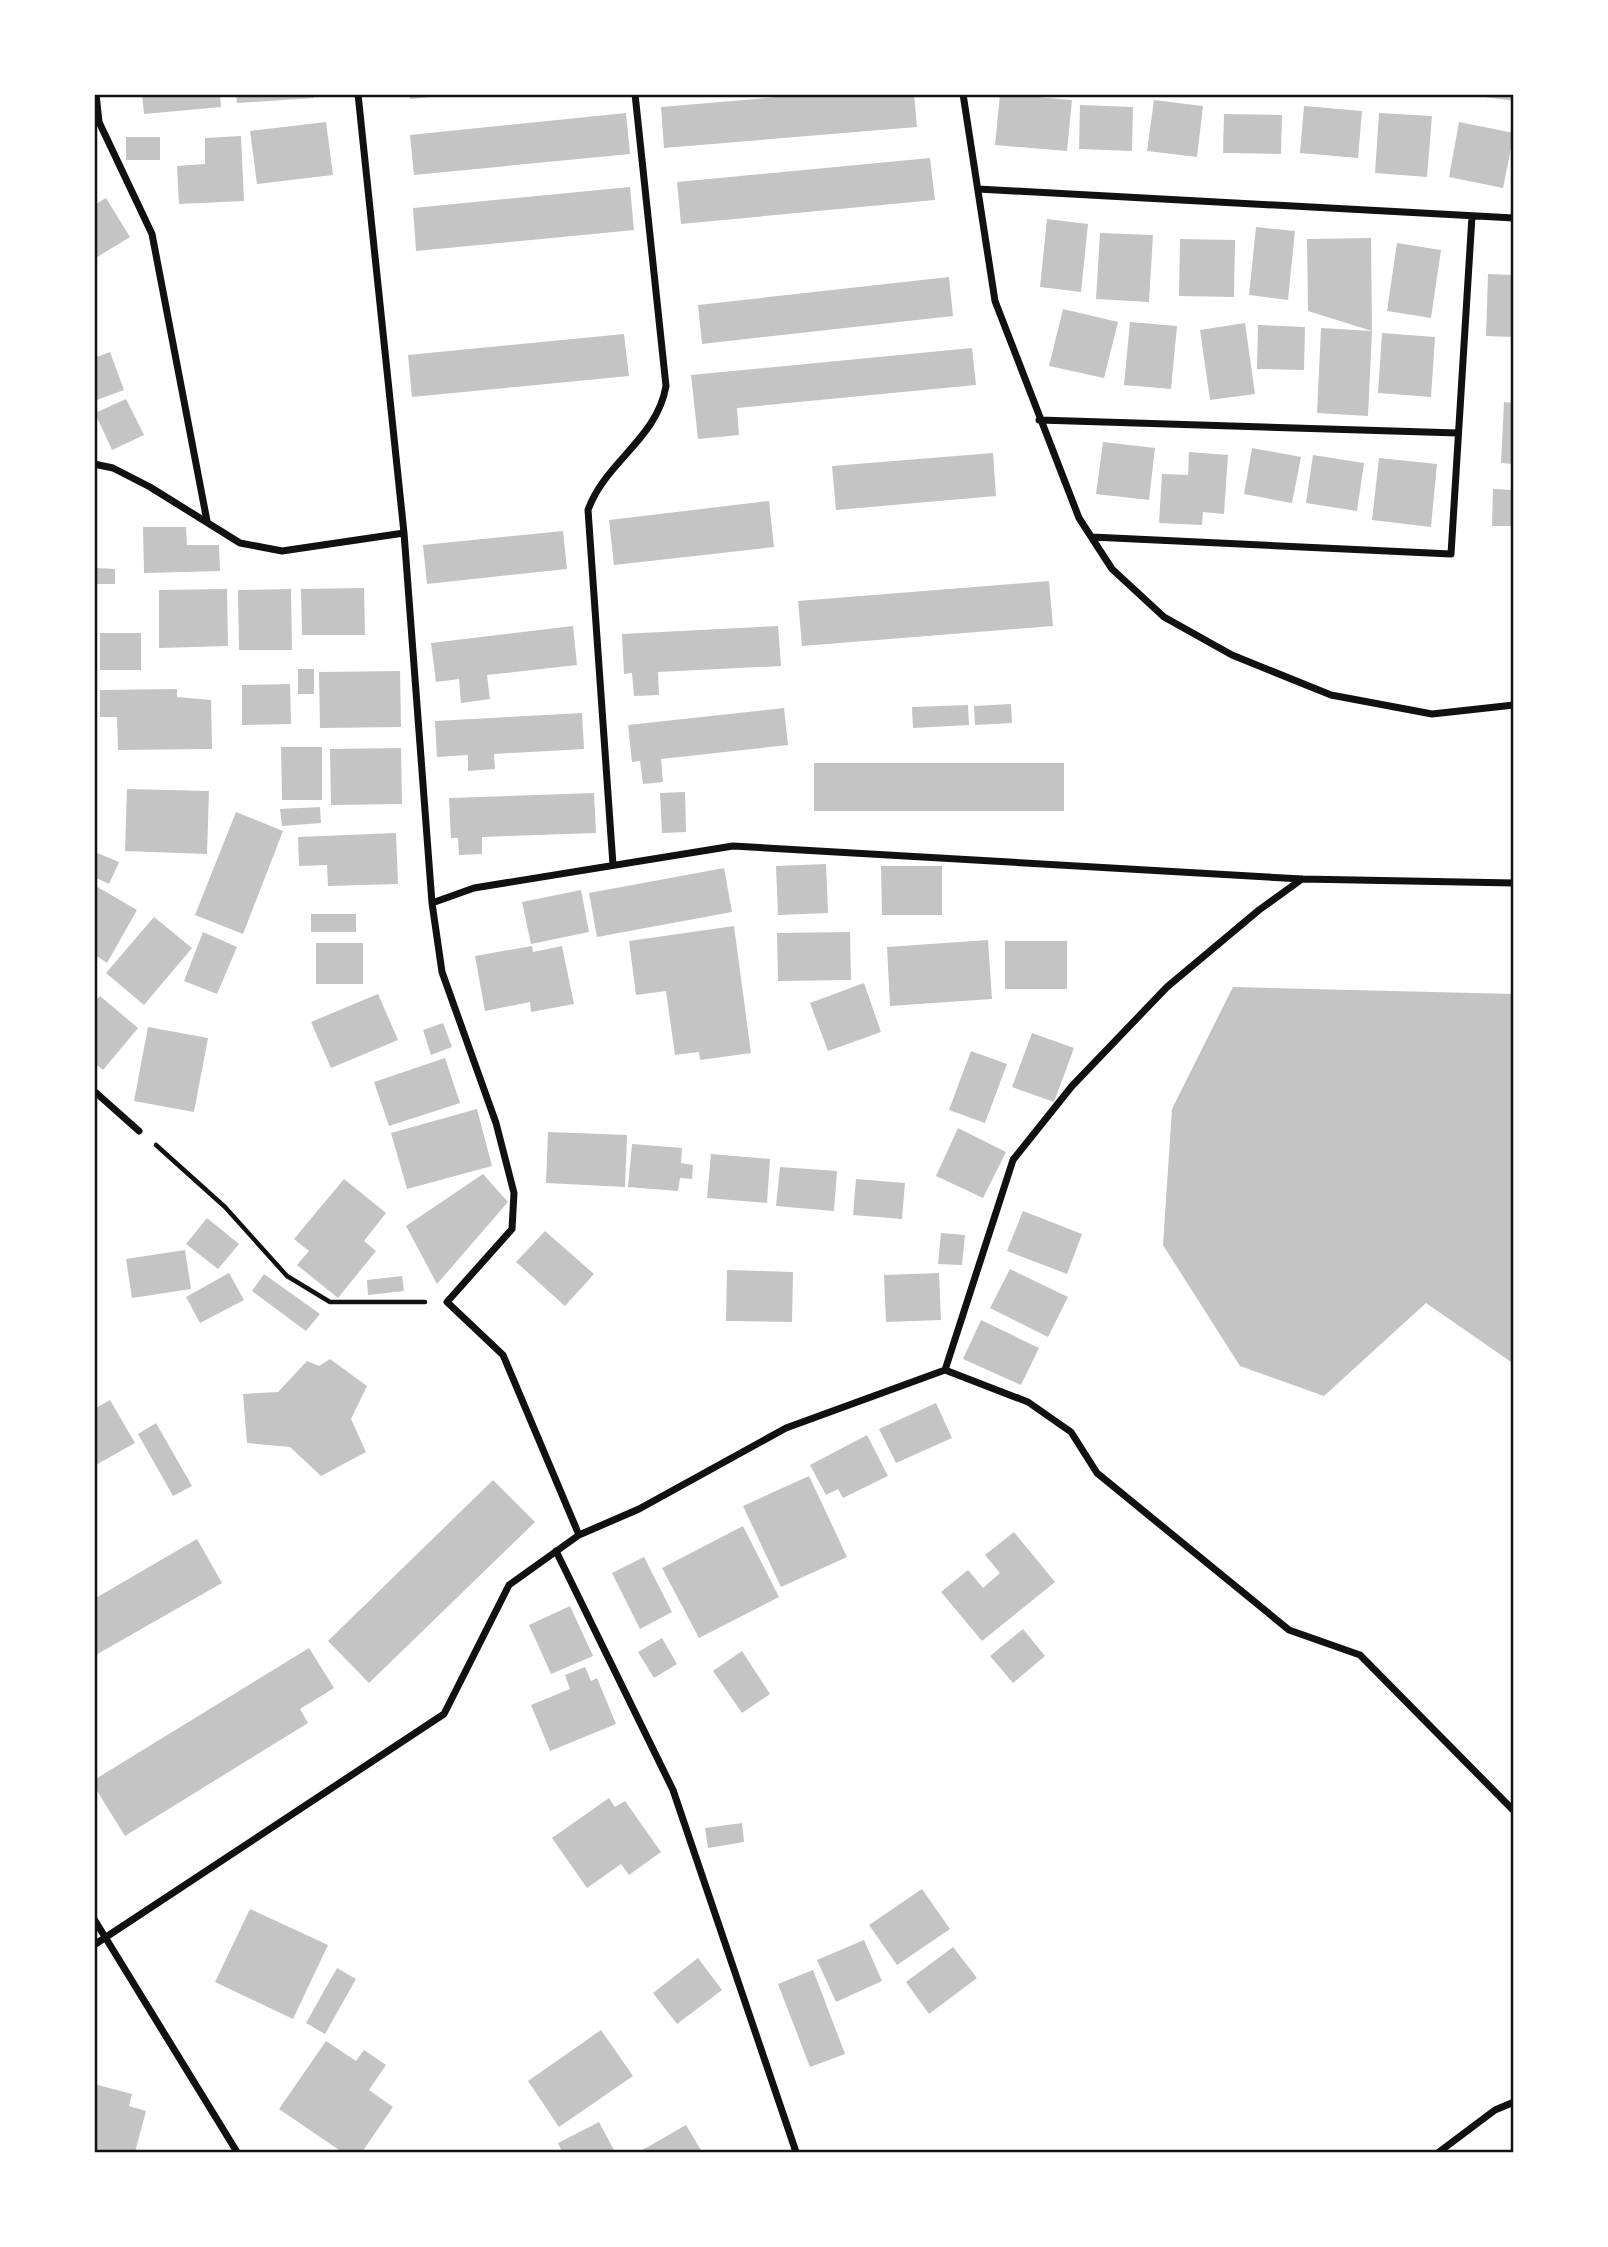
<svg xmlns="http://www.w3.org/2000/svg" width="1608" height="2247" font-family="Rubik,sans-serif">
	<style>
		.building { fill: #c4c4c4 }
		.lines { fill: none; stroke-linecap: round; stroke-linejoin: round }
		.path { stroke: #111; stroke-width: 4.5 }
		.minor { stroke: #111; stroke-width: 7 }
		.neatline { fill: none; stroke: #111; stroke-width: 2.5 }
	</style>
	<rect width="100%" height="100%" fill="#fff"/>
	<!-- building -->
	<path class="building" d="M142,94H220L221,107L144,114Z
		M236,94H314V98L237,103Z
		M410,94H439V96L410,99Z
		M813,94H914L917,127L664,148L661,107Z
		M1000,94L1072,100L1067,151L995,145Z
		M1477,94H1514V101L1477,96Z
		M1154,100L1203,106L1197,157L1147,151Z
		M1080,105L1133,107L1132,151L1079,149Z
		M1304,106L1362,111L1358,158L1300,153Z
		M626,113L630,154L414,175L410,135Z
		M1379,113L1432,116L1427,177L1375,173Z
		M1224,114L1282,115L1281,154L1223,153Z
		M326,122L333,175L257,184L250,131Z
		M1459,122L1514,133L1503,188L1449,177Z
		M241,136L244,201L179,204L177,166L205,164V138Z
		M126,137H160V160H126Z
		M930,158L935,200L681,224L677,182Z
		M630,187L634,230L416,251L413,208Z
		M106,198L130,237L94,259V205Z
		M1047,219L1088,224L1081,292L1040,287Z
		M1256,227L1295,231L1288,300L1249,295Z
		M1100,233L1153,235L1149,302L1096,299Z
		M1371,238L1372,331L1308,311L1307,239Z
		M1180,239L1235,240L1234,297L1179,296Z
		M1397,243L1441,250L1431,318L1387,311Z
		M1488,274L1514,275V337L1486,336Z
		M949,277L953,316L702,344L698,305Z
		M1063,309L1118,322L1104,378L1049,366Z
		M1130,322L1177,326L1171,389L1124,385Z
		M1245,323L1255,394L1210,400L1200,330Z
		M1258,325L1305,327L1304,370L1257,369Z
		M1321,328L1372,331L1368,416L1317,413Z
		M1382,333L1435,337L1431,397L1378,393Z
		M624,334L629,376L412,397L408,355Z
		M972,348L976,385L737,408L739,435L698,439L691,375Z
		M110,352L124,390L94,401V358Z
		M126,399L144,435L112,450L95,413Z
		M1504,402L1514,403V464L1501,463Z
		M1103,442L1155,448L1149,500L1096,494Z
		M1252,448L1301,457L1292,503L1244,494Z
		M1189,452L1228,455L1224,514L1203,512L1202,525L1159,523L1162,474L1188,475Z
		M993,453L996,496L836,510L832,466Z
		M1313,455L1364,463L1357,511L1306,503Z
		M1379,458L1437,464L1431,527L1372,520Z
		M1493,489L1514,490V526H1492Z
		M769,501L774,547L614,565L609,520Z
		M143,527H186L187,545H219L220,571L144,573Z
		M563,531L567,569L427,584L423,545Z
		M96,568L115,569V584H96Z
		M1049,581L1053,626L802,646L798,601Z
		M364,588L365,635H302L301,589Z
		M227,589L228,646L159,648V590Z
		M291,589L292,650H239L238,590Z
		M573,626L577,665L487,675L490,699L461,703L459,679L436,682L431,643Z
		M778,626L781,666L658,672L659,695L634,696L632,673L624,674L622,634Z
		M100,633H141V670H100Z
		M298,669H314V694H298Z
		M400,671L401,727L320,728L319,672Z
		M290,684L291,724L242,725V685Z
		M177,689V697L211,700L212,749L118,750L117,717H100V690Z
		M1011,704L1012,723L975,725L974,706Z
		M968,705L969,725L913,728L912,707Z
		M784,708L788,745L661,759L663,782L643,784L640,761L632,762L628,725Z
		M582,713L584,749L494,754L495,769L468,771V755L437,757L435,721Z
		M281,747H322V800H282Z
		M401,748L402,804L331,805L330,749Z
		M814,763H1064V811H814Z
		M127,789L209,791L207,854L125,851Z
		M685,792L686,832L662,833L660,793Z
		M594,793L596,833L482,837V854L459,855L458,838H451L449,798Z
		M320,807L321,823L282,826L280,809Z
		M236,812L283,831L243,934L195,915Z
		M396,833L398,884L328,886L327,865L299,866L298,837Z
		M95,852L119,862L109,884L94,877Z
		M826,864L828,913L778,915L776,866Z
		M881,866H942V915H882Z
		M724,868L732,912L597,937L589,893Z
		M94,885L137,910L107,963L94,954Z
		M581,890L589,932L531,944L522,902Z
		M311,914H356V932H311Z
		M154,917L192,948L144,1005L106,973Z
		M734,926L751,1053L700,1060L699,1052L675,1055L666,991L636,995L629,941Z
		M203,932L237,947L217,994L184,981Z
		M850,932L851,980L778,981L777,933Z
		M988,940L992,999L890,1006L887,947Z
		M1005,941H1067V989H1005Z
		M316,943H363V984H316Z
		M532,946L533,952L562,946L574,1004L531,1012L530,1002L485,1011L475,956Z
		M864,983L881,1032L828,1051L810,1003Z
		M1233,987L1514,994V1364L1426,1303L1324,1396L1240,1366L1163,1245L1172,1109Z
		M378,994L398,1040L331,1068L311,1022Z
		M100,996L138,1028L103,1070L94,1063V1002Z
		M443,1023L452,1047L431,1055L423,1030Z
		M148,1027L208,1038L194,1112L134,1101Z
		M1032,1033L1074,1048L1054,1102L1012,1087Z
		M971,1051L1007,1064L985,1123L949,1110Z
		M445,1058L460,1103L389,1126L374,1082Z
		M477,1109L492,1166L407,1189L391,1133Z
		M958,1128L1006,1152L983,1198L936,1176Z
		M548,1132L627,1135L625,1187L546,1183Z
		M632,1144L682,1148L681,1163L693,1165L692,1179L680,1178L678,1191L628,1187Z
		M711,1154L770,1159L767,1203L707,1198Z
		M780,1167L837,1171L834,1211L776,1206Z
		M483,1174L508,1202L437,1284L406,1226Z
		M344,1179L386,1213L364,1241L376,1251L338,1298L297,1265L309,1251L294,1239Z
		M856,1179L905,1183L902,1219L853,1215Z
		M1023,1211L1082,1234L1067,1274L1007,1251Z
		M207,1218L239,1244L218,1269L186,1244Z
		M545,1231L594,1274L565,1306L516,1262Z
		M941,1233L965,1235L962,1265L938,1264Z
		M185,1250L191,1289L132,1298L126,1259Z
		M1010,1269L1068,1297L1048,1337L990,1308Z
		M727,1270L793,1272L792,1322L726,1321Z
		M229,1273L244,1300L200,1323L186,1297Z
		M939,1273L941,1320L886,1322L884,1275Z
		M264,1274L320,1314L306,1331L252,1291Z
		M402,1276L404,1291L368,1295L367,1280Z
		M981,1320L1039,1348L1021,1385L963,1359Z
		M330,1359L367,1386L351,1419L366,1452L321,1476L290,1447L247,1443L243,1394L278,1392L307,1361L319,1366Z
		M110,1400L135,1443L94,1466V1409Z
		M936,1403L952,1438L896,1463L879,1429Z
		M156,1423L192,1486L173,1496L138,1434Z
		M867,1435L888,1476L843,1498L838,1489L826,1495L810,1465Z
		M809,1476L847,1557L781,1587L743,1506Z
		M493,1480L535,1522L369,1683L328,1641Z
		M743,1526L779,1597L699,1638L662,1568Z
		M1014,1532L1055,1582L982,1641L941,1592L968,1570L983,1588L1000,1573L985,1555Z
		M197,1539L222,1583L94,1656V1599Z
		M644,1557L672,1612L640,1629L612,1573Z
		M570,1606L593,1656L551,1674L529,1625Z
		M1023,1629L1045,1656L1013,1683L990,1656Z
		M662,1638L677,1664L654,1678L638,1652Z
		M309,1648L334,1688L300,1709L308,1723L125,1836L94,1786V1780Z
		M742,1651L770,1694L742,1713L713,1671Z
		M585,1667L591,1681L597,1678L616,1724L550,1751L531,1705L570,1689L565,1675Z
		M609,1798L615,1807L625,1801L661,1852L629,1875L621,1864L587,1888L552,1838Z
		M742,1823L744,1842L708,1848L705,1828Z
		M922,1889L950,1929L897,1965L869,1925Z
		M250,1909L328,1945L293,2019L215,1982Z
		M864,1940L882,1981L836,2002L817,1960Z
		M953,1947L977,1978L929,2014L906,1982Z
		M698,1958L722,1990L677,2024L653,1993Z
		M337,1968L356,1979L325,2034L306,2023Z
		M813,1970L845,2054L810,2067L778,1984Z
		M601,2030L633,2076L559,2127L528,2081Z
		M326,2041L356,2061L364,2050L386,2065L369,2090L393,2107L362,2152H342L279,2109Z
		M94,2084L132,2094L129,2106L146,2111L135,2152H94Z
		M599,2122L615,2152H562L558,2143Z
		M686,2125L702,2152H639Z"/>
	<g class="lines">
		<!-- path -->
		<path class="path" d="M156,1145L225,1207L287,1276L330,1302H425"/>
		<!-- minor -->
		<path class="minor" d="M96,94L99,122L152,234L207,521
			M358,94L404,533L432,903L442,972L496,1123L514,1193L512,1229L447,1302L503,1355L579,1535
			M963,94L995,301L1079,518L1112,569L1164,617L1232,655L1331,695L1432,714L1514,705
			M978,189L1514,218
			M1039,420L1458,433
			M94,464L113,468L150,487L240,543L282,551L404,533
			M1092,537L1451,554L1472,216
			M613,865L588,510C605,462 657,439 666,386L635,94
			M432,903L474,888L733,846L1302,879L1514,883
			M94,1091L139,1131
			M945,1370L1013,1160L1072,1086L1167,987L1259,910L1302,879
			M556,1551L673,1790L796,2152
			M94,1919L237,2152
			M94,1945L444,1714L509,1585L579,1535L639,1509L786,1428L945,1370L1028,1402L1071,1432L1097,1473L1289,1630L1360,1655L1514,1811
			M1439,2152L1495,2110L1514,2102"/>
	</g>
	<!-- border -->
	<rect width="1608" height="2247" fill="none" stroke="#ffffff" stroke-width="192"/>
	<rect x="96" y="96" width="1416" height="2055" class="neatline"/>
</svg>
